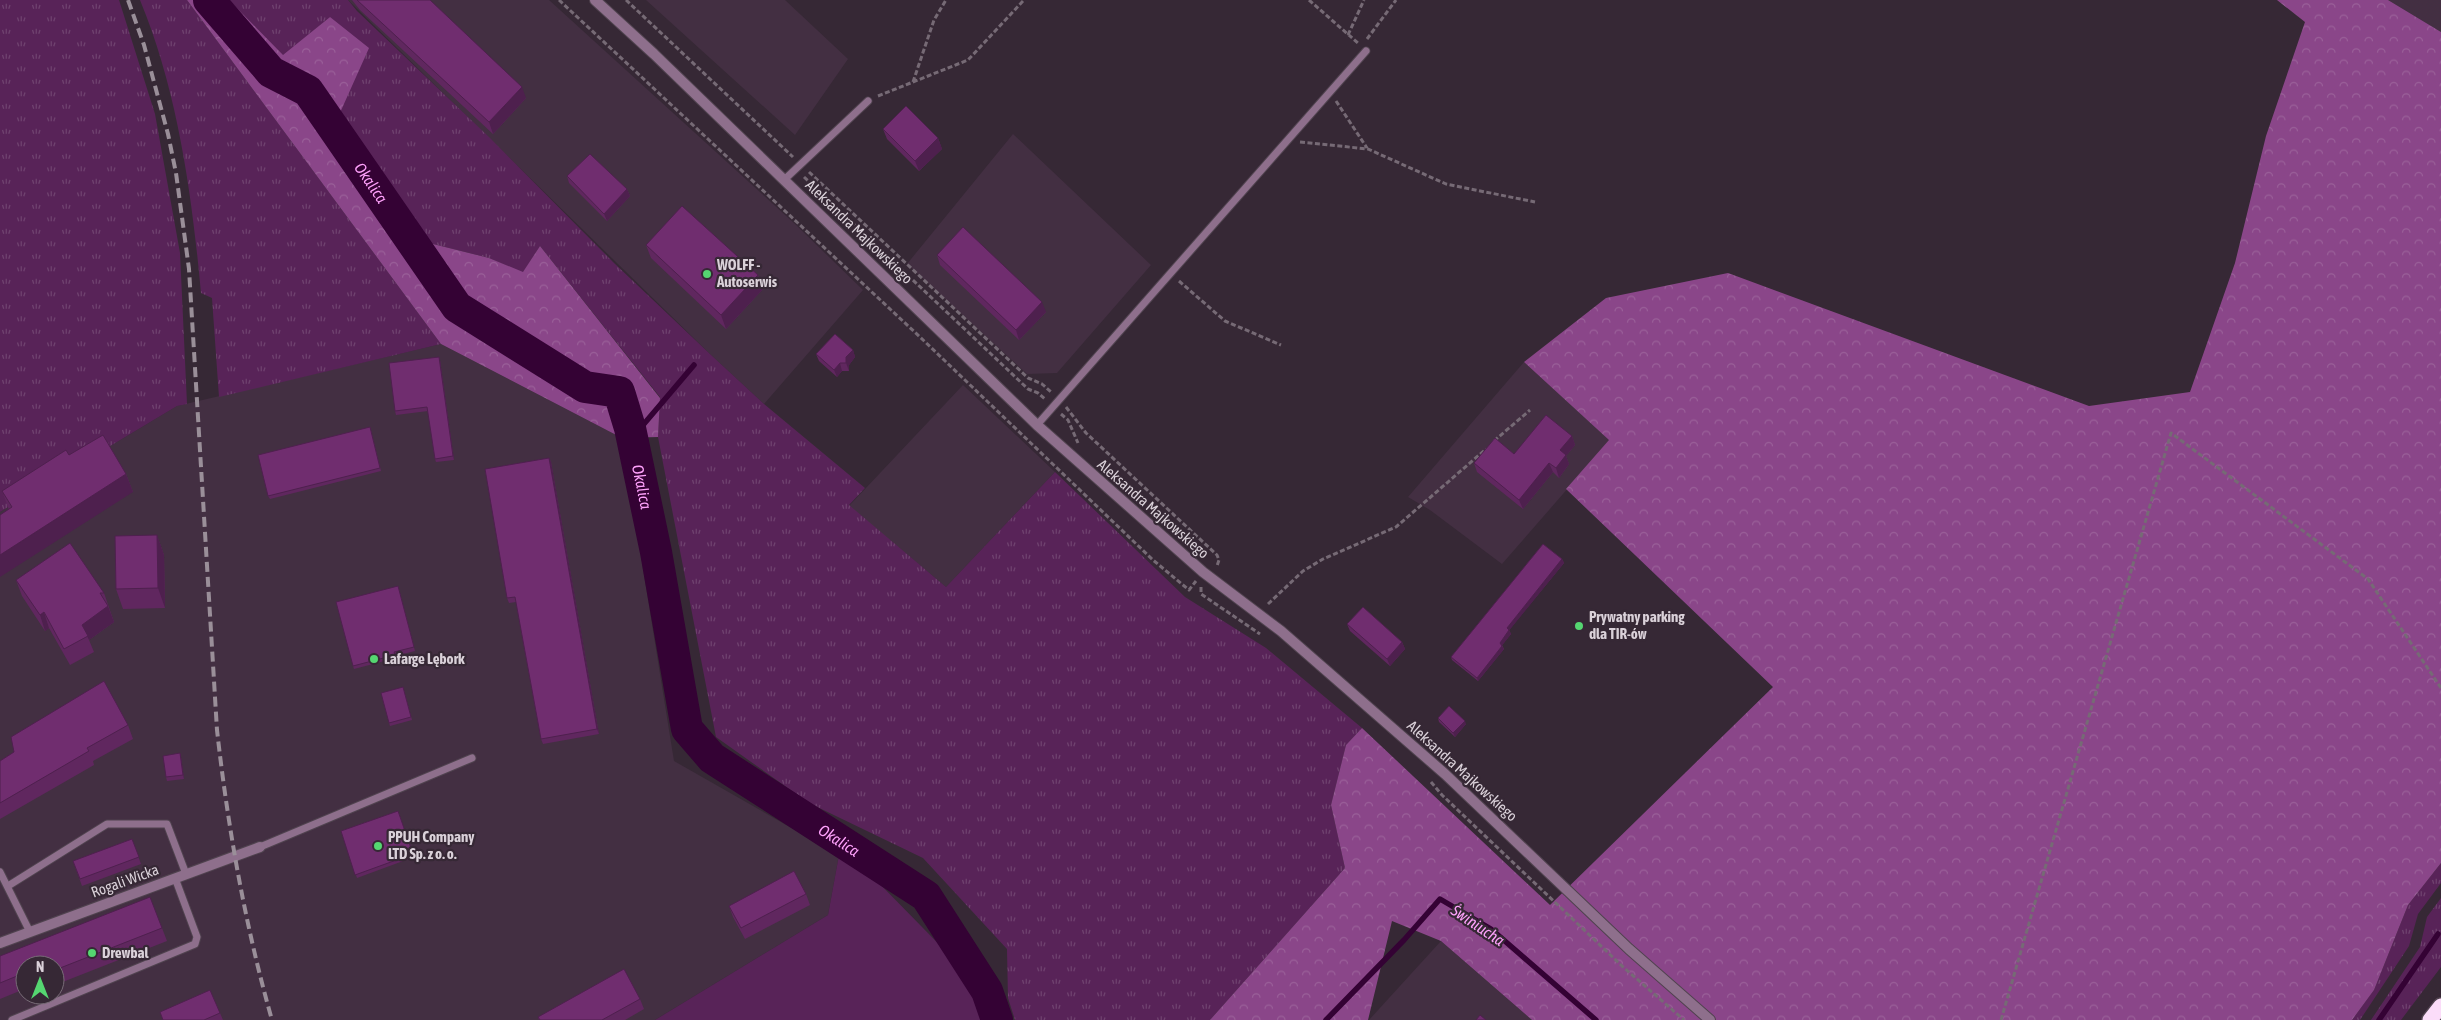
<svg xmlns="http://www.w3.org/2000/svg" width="2441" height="1020" font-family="'Asap Condensed',sans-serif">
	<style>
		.built { fill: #432f42; fill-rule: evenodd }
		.grass { fill: url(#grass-tufts) }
		.forest { fill: url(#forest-crowns) }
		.garden { fill: #582358 }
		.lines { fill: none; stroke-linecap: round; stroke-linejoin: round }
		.stream { stroke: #340234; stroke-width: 5.5 }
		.river { stroke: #340234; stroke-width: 32 }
		.service-casing { stroke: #50434f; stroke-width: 9 }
		.minor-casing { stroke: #50434f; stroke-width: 12 }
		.motorway-casing { stroke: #50434f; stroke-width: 18 }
		.path { stroke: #766a75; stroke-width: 3; stroke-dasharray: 5 2.5; stroke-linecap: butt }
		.service { stroke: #8e6f8c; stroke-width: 7 }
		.minor { stroke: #8e6f8c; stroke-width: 10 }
		.motorway { stroke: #fbdcf9; stroke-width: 15 }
		.rail { stroke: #9a8f99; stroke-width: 4; stroke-dasharray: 10 5; stroke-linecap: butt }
		.wall { fill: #60275f }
		.shaded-wall { fill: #4e204e }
		.building { fill: #702d6f; stroke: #4e204e }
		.poi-dot { fill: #55d671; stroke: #362835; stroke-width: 2 }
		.labels { text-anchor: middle; stroke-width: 4.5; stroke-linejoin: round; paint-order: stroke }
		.street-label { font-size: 15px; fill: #dad1d9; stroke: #362835 }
		.poi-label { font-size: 15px; font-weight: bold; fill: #dad1d9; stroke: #362835; text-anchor: start }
		.water-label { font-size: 16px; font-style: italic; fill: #fea1fb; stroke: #362835 }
	</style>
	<defs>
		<pattern id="grass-tufts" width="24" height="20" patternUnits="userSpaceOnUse" patternTransform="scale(1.25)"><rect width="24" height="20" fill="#582358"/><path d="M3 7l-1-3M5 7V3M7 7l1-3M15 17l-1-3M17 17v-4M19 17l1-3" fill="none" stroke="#6f426f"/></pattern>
		<pattern id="forest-crowns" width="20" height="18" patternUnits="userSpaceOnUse" patternTransform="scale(1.25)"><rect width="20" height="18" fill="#8a4689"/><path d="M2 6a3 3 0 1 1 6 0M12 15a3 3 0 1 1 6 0" fill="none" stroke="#9a6099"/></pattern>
	</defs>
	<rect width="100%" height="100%" fill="#362835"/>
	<!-- built -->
	<path class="built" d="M348,0H549L795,224L863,290L764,404L710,354Z
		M646,0H785L848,59L795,135Z
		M2388,0H2441V32Z
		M1013,134L1151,265L1057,373L1027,374L907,264Z
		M441,344L622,438L674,761L839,855L828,915L655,1020H0V512L177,406ZM25,965H55V995H25Z
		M1524,362L1610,440L1502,564L1430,510L1408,497Z
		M963,385L1055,472L946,587L849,506Z
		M1441,941L1532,1020H1369Z"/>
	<!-- grass -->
	<path class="grass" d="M0,0H119L155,114L180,253L187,404L177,406L0,512Z
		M140,0H187L441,344L219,397L212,298L201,293C192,195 178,92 140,0Z
		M229,0H348L357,11L490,138L614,263L710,354L764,404L865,488L849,505L946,587L1055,472L1185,597L1266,648L1362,728L1346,745L1331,805L1345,868L1210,1020H1015L1008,998L1007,949L923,858L809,803L716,737L658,437L660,397L540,246L523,273L489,258L421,241L339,115L330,17L283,56Z
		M2441,863V883L2418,914L2409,946L2360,1020H2352L2374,990L2408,905Z
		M2441,898V967L2401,1020H2371L2420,947L2427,917Z"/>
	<!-- forest -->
	<path class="forest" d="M187,0H229L283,55L330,17L369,48L339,115L421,241L489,258L523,272L540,246L660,398L658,437L622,438L441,344Z
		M2277,0H2388L2441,32V863L2408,905L2374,990L2352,1020H1532L1441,941L1392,921L1368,1020H1210L1345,868L1331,805L1346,745L1362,728L1550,905L1773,687L1566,489L1609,440L1524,362L1606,298L1728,273L2089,406L2190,392L2235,263L2266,136L2305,22Z"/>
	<!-- garden -->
	<path class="garden" d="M839,855L873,877L973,979L981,1020H655L828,915Z"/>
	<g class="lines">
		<!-- stream -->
		<path class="stream" d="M632,438L694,365
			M1326,1020L1404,940L1440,899L1491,929L1596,1020
			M2379,1020L2438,934"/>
		<!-- river -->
		<path class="river" id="s1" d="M209,0L271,72L308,91L457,307L585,387L619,392L630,428L656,552L687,729L712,758L926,896L987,991L997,1020"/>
		<defs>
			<path id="service" d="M784,180L868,101
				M1037,425L1366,51
				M260,847L472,758
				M0,872L30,932
				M8,886L107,824H167L186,874
				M12,1020L195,944L197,937L175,878"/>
			<path id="minor" d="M595,0L654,54L1037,425L1203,572L1281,631L1445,774L1629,949L1710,1020
				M0,943L260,847"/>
			<path id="motorway" d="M2430,1020L2441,1006"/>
		</defs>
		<!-- service casing -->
		<use href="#service" class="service-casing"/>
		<!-- minor casing -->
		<use href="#minor" class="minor-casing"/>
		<!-- motorway casing -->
		<use href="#motorway" class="motorway-casing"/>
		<!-- path -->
		<path class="path" d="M559,0L920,337L1153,560L1189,590L1196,581
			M626,0L793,157
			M1309,0L1359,44
			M1348,35L1364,0
			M1367,39L1396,0
			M913,82L934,20L946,0
			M878,96L968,60L1024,0
			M1336,101L1367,148
			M1300,142L1368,149L1446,184L1535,202
			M809,172L1028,378L1042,384L1051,392
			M804,177L1028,389L1038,393L1046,400
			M1179,281L1225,321L1281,345
			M1066,407L1086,433L1217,555L1219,560L1217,566
			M1061,414L1068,420L1078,443
			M1494,441L1530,410
			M1201,587V594L1260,634
			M1268,604L1303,571L1323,559L1396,527L1486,449
			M1431,782L1442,795L1622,966L1684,1020
			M2001,1020L2171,433L2368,579L2441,688"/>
		<!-- service -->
		<use href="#service" class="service"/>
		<!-- minor -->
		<use href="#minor" class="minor"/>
		<!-- motorway -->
		<use href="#motorway" class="motorway"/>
		<!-- rail -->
		<path class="rail" d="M128,0L144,45L168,134L176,173L189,269L217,730C228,828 245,925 272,1020"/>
	</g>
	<!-- wall -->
	<path class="wall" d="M352,0H430L526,98L493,134L360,10Z
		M883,129L938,138L942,149L919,171L887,139Z
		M567,176L627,189L630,196L607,221L569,183Z
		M646,245L758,275L763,289L726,329L651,258Z
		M937,255L1046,312L1019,340L940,265Z
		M853,350L855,357L849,365V371H842L837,377L819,361L816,354Z
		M439,357L440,360L454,460L436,462L435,459L428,411L396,415L395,411Z
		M371,431L381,471L270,499L268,496Z
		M1572,436L1575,445L1566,456L1569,464L1559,478L1553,472L1523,509L1477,472L1474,463L1514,454Z
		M69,455L126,474L133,492L9,510L2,491Z
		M549,458L551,462L599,734L543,744L541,739L516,602L509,603L507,598Z
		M157,535L164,555L165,608L123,609L116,589Z
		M1562,559L1564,563L1509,630L1511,634L1502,645L1504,649L1478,681L1452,660L1451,657Z
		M16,580L104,593L114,622L89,640L94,652L70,665L49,628L45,631L22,596Z
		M398,586L415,651L395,656L396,658L354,669L353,666Z
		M1347,624L1402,642L1405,649L1390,666L1350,631Z
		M403,687L412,720L390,726L389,723Z
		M1438,718L1466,724L1455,737L1439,722Z
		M128,725L133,739L93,761L94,765L0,819V761L14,752Z
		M180,753L181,757L184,779L167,781L166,777Z
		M398,811L414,857L357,878L341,831Z
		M132,839L141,864L82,886L73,861Z
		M806,894L810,905L745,939L733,917L729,906Z
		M162,928L167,941L55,985V965H25V995H30L25,997L22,990L0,999V956Z
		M640,999L644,1009L625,1020H539L538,1017Z
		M160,1012L220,1013L223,1020H163Z"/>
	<!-- shaded-wall -->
	<path class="shaded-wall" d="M522,87L526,98L493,134L489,122Z
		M938,138L942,149L919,171L915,161Z
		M627,189L630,196L607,221L604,214Z
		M758,275L763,289L726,329L721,315Z
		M1042,302L1046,312L1019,340L1016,330Z
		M853,350L855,357L849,365V371L846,363V357Z
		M439,357L440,360L454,460L453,456Z
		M840,363L842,371L837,377L834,370Z
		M1572,436L1575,445L1566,456L1569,464L1559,478L1556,468L1560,450Z
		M549,458L551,462L599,734L597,729Z
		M1549,463L1553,472L1523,509L1519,500Z
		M126,474L133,492L0,577V555Z
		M157,535L164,555L165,608L158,588Z
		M1562,559L1564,563L1508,632L1507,628Z
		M108,606L114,622L89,640L82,625Z
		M44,612L49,628L45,631L40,615Z
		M1509,630L1511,634L1501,647L1500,643Z
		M1402,642L1405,649L1390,666L1387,659Z
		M1502,646L1504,649L1478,681L1477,678Z
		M1465,721L1466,724L1455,737L1453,733Z
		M180,753L181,757L184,779L183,775Z"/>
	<!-- building -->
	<path class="building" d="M357,0H430L522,87L489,122Z
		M906,106L938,138L915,161L883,129Z
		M590,154L627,189L604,214L567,176Z
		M682,206L758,275L721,315L646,245Z
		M963,227L1042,302L1016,330L937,255Z
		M835,334L853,350L846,357V363H840L834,370L816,354Z
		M439,357L453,456L435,459L427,407L395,411L389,363Z
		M1546,415L1572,436L1560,450L1566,455L1556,468L1549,463L1519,500L1474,463L1495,438L1514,454Z
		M370,427L380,468L268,496L258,455Z
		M103,435L126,474L0,555V515L12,507L2,491L66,450L69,455Z
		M549,458L597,729L541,739L515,597L507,598L485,469Z
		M157,535L158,588L116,589L115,536Z
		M70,543L104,593H100L108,606L82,625L88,636L64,649L44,612L40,615L16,580Z
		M1543,544L1562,559L1507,628L1509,630L1500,643L1502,646L1477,678L1451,657Z
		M398,586L414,647L394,652L395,655L353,666L336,602Z
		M1363,607L1402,642L1387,659L1347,624Z
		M104,681L128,725L87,748L89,751L0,803V761L14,752L11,737Z
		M403,687L411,717L389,723L381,693Z
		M1449,706L1465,721L1453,733L1438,718Z
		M180,753L183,775L166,777L163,756Z
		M398,811L413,854L355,875L341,831Z
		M132,839L139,857L80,879L73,861Z
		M794,871L806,894L741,928L729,906Z
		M150,897L162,928L55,970V965H25V981L20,983L17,976L0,983V956Z
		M624,969L640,999L602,1020H540L538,1017Z
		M210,990L220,1013L204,1020H163L160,1012Z
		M1480,1015L1486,1020H1476Z"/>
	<!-- markers -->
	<g class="poi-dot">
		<circle cx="707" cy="274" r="5"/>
		<circle cx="1579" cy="626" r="5"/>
		<circle cx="374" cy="659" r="5"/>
		<circle cx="378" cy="846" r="5"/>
		<circle cx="92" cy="953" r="5"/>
	</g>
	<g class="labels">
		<!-- street labels -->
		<g class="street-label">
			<text transform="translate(859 232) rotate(44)" y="5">Aleksandra Majkowskiego</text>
			<text transform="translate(1153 509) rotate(41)" y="5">Aleksandra Majkowskiego</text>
			<text transform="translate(1462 771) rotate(42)" y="5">Aleksandra Majkowskiego</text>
			<text transform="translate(125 881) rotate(-20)" y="5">Rogali Wicka</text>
		</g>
		<!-- poi labels -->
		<g class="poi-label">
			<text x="717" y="270">WOLFF -<tspan x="717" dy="17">Autoserwis</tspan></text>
			<text x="1589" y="622">Prywatny parking<tspan x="1589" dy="17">dla TIR-ów</tspan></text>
			<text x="384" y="664">Lafarge Lębork</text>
			<text x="388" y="842">PPUH Company<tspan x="388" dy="17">LTD Sp. z o. o.</tspan></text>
			<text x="102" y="958">Drewbal</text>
		</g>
		<!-- water labels -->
		<g class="water-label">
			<text dy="6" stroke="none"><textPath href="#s1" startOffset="248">Okalica</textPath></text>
			<text dy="6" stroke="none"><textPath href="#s1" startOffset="682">Okalica</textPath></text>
			<text dy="6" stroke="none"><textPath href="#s1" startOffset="1118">Okalica</textPath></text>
			<text transform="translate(1478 925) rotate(34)" y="6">Świniucha</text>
		</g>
	</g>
	<!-- north arrow -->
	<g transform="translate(40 980)"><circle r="24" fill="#362835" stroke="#786c77"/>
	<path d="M0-4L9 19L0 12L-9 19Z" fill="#55d671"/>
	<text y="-8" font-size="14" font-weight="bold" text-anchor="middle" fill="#dad1d9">N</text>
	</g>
</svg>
